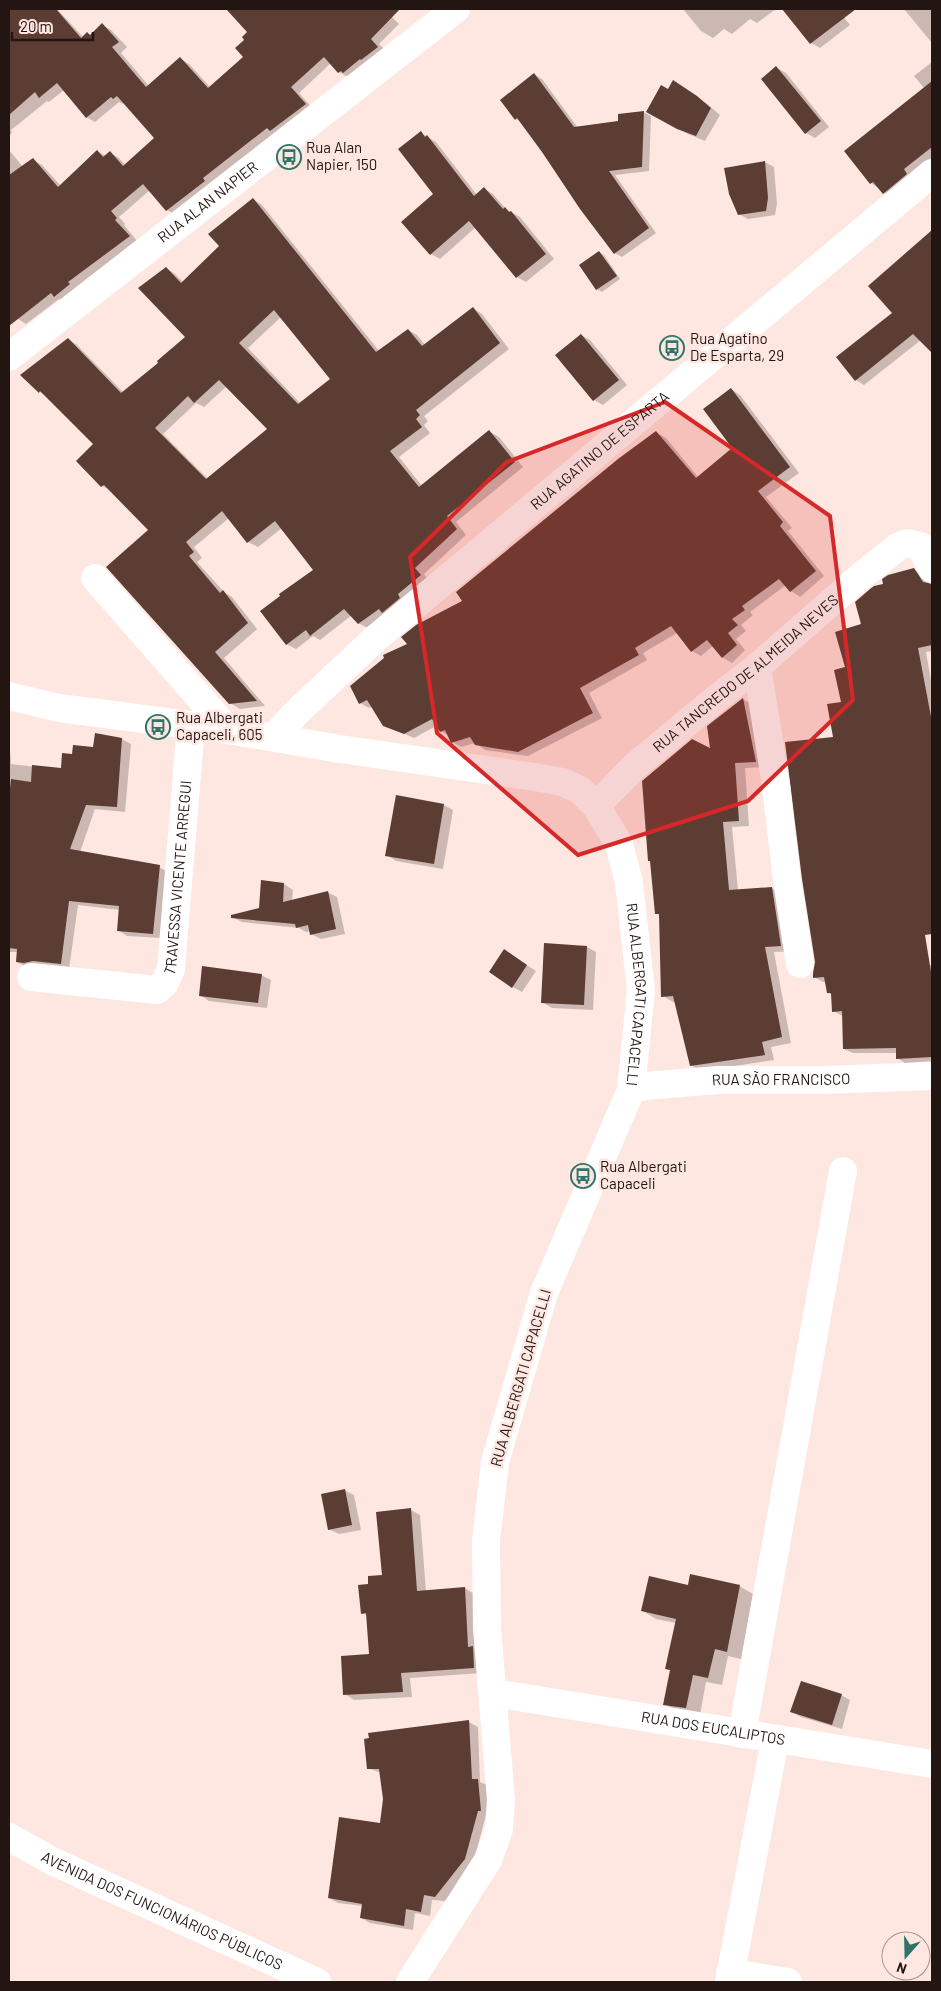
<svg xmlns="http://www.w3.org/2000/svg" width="941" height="1991" font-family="Barlow,sans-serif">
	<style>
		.shadow { fill: #0003; fill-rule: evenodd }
		.building { fill: #5b3d33; fill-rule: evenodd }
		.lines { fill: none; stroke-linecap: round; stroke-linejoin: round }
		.minor { stroke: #fff; stroke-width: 28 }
		.marked { fill: #d62828; fill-opacity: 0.2; stroke: #d62828; stroke-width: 4; stroke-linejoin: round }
		.labels { text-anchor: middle; stroke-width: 5; stroke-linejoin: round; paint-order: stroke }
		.poi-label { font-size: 15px; fill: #231612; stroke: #fee7e0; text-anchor: start }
		.street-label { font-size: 15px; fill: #231612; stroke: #fee7e0 }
	</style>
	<rect width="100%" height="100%" fill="#fee7e0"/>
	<!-- shadow -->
	<path class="shadow" d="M9,9H57L83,37L87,33L91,35L102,25L111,30L127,47L121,53L149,86L181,59L189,64L210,87L244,57L246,40L249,32L228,9H384L399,24L379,44L387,52L348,77L339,72L331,63L299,93L314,110L176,215L167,210L150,190L119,217L125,224L124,225L138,242L64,301L59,299L26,324L15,317L9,321V150L23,167L33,160L42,165L61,186L97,151L106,156L110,153L119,158L125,165L156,138L124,102L123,104L119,102L95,122L86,117L64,90L49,102L47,101L11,130L12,133L9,136Z
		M683,9H776L757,23L750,19L732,34L724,29L713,38L701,31Z
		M809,9H837L850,25L820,48L811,43L793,21Z
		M904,9H932V43Z
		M932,62V164L896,200L871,183L925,89L914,76Z
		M777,68L786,73L829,127L815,138L806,133Z
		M535,75L542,79L578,128L620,122L643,112L651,116L649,171L615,175L656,233L622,257L615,253L521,122L516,119Z
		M682,87L706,103L720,115L705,141L688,134L647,111L668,91Z
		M421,133L436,142L477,195L484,189L493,194L506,209L520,217L554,259L526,282L517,277L476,227L440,259L431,254L435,194Z
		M765,162L774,167L777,204L775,215L748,219L739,214Z
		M253,199L262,205L380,352L408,330L417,335L425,345L473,308L482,314L509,349L424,416L428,421L424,425L430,433L399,457L422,486L490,432L499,437L523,467L456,522L466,535L424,574L429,581L368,628L358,623L352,615L320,640L313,636L296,649L286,644L315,570L282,528L258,547L248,542L229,518L194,547L202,558L197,562L224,592L232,597L257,629L224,658L265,706L240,709L230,703L149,530L112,491L102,486L95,444L47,396L40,392L22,375L68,339L77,345L124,393L160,363L186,337L166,268L175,274L183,282L220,247ZM281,317L332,379L301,404L248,348ZM227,386L269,429L208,479L163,434L196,403L204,407Z
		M932,234V349L921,340L864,385L856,380L894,313Z
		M599,252L604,255L620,279L602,292L597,289L581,266Z
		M581,335L590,340L627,385L603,405L594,400Z
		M731,389L740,395L799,473L766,497L792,528L788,531L824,576L800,597L791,591L786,585L750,612L753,615L741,625L746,631L736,639L745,650L732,663L722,657L713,646L701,656L692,651L677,633L643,653L647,660L589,693L602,718L528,756L485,750L475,743L461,747L452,742L449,736L441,731L438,725L414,738L384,725L373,706L369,708L360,703L408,645L464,602L657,433L666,438L698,477L734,448Z
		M914,570L923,575L932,586V651L926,652L932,686V932L913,936L920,967L932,965V1061L905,1063L897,1058V1053H853L844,1049L843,1016L833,1011V995L828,993L826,982H823L814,977L834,739L843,703L846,668L863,625L885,584Z
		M743,699L753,705L766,767L745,768L749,826L732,827L738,890L772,888L782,894L791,951L774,952L791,1043L771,1047L774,1060L701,1071L691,1065L676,1002H673L663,996L661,916L656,913L712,750L709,727Z
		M9,735L11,764L62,770L74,755L122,739L131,744L125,812L95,809L80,852L159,867L168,872L162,938L127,936L118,930L120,910L78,905L69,969L26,967L17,962L18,952H9V808L11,788H9Z
		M444,805L453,810L443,869L396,861L387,855Z
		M284,884L293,890L292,901L327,892L337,897L345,934L321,939L311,934V931L306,932L299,928L242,922L232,917L260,909Z
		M587,947L596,952L593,1010L552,1008L542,1002Z
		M513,956L536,971L522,992L513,987Z
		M261,975L271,980L267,1008L209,1001L200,995Z
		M344,1490L354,1495L361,1530L339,1534L329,1529Z
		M411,1510L420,1515L426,1591L465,1588L474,1594L483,1673L410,1678L412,1697L354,1700L345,1694L371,1655L368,1616L362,1613L369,1585L384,1576L378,1513Z
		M689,1586H739L753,1594L741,1659L728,1656L722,1685L706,1682L700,1715L678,1712L665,1704L671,1671L667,1668L676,1623L656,1619L643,1611Z
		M841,1695L850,1700L842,1729L801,1717L792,1712Z
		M469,1722L478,1727L480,1782L487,1785L489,1815H486L473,1864L445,1901L432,1900L430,1916L415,1913L413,1930L370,1923L361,1918L363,1906L338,1903L329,1898L381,1825L385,1798L381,1773L368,1768Z"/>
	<!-- building -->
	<path class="building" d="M9,9H56L81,38L87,32L90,35L102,23L119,42L112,47L146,87L180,57L208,88L243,57L235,48L244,40L242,37L247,32L226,9H400L371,39L378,47L361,60L360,59L343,73L341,71L338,73L324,57L291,87L306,104L270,131L267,128L203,178L205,181L166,211L143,184L111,211L117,218L115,220L130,236L68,282L70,284L54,297L51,293L9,326V175L33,158L58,187L97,150L103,157L110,151L123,166L154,138L117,96L113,99L111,97L86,118L57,83L39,98L35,92L9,115Z
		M782,9H856L810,44Z
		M776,66L821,121L805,134L761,79Z
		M534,73L574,127L618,121V114L644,111L642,167L609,171L649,228L614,254L580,209L542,152L517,118L515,120L500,100Z
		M673,80L697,96L711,108L696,136L677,129L646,112L661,85L668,89Z
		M932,81V147L904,169L907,174L883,194L873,182L870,184L844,151Z
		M421,131L425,137L427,135L474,196L484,187L503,209L505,207L509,212L511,211L546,254L516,278L469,221L430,255L401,222L433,194L398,149Z
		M765,161L768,198L766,211L738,215L729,194L724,168Z
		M253,198L376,352L408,329L422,346L473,307L500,343L416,410L420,415L416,419L422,427L390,451L419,487L489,430L515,462L447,516L457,529L415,568L421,575L398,594L400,598L382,613L379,609L358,624L344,609L310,636L306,630L286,645L260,611L280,596L279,594L313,570L275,521L247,543L222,511L186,542L194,552L189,556L220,593L223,590L248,623L215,652L257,701L229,704L106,567L148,530L104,485L101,487L76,461L93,444L40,391L39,393L20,375L68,338L121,393L158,363L157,361L185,337L138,288L166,267L181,283L219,246L208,234ZM274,310L330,379L298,404L239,343ZM219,380L267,429L206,479L155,428L188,396L194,403Z
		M932,230V353L913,334L855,381L836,357L892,313L868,286Z
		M599,251L617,276L596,290L579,265Z
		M581,334L619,380L593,401L555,355Z
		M731,388L790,467L758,491L783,522L780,526L816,571L790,592L779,579L742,606L745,610L732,619L738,625L728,633L737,645L722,658L707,640L691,652L671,626L635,648L639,655L580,688L593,713L518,752L475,745L470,737L451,743L445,730L440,732L432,719L404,734L383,726L367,700L359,704L350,686L384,658L383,655L407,644L401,637L416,625L462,601L456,592L618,459L656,431L696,478L732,448L703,409Z
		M914,568L923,582L932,584V645L918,648L932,722V934L925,935L932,978V1057L896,1059V1048L843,1049L842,1011L832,1012L831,993H827L824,977L813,978V973L815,962L802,879L785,742L833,737L827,704L841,702L834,670L845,667L835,632L861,624L855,602L870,589L874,586L883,584L882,579L888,575Z
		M743,698L756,762L735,763L739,821L723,822L729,890L772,887L781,946L765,947L782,1037L762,1042L765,1055L690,1066L673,996L661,997L659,914H655L650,861H648L642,781L692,739L710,748L707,726Z
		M95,733L122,738L117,807L86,805L70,849L160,865L153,934L117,931L119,906L69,901L61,964L33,961L24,963L16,962L17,949L9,948V798L11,779L31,782L32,765L61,768L62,753L72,754L73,745L93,747Z
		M396,795L444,804L434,864L385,856Z
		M261,880L284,883L283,902L328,891L336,929L310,935L308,925L296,928L295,924L231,918V915L259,908Z
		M544,943L587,946L584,1005L541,1003Z
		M504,949L527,965L512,988L489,972Z
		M202,966L262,974L258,1003L199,996Z
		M345,1489L352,1525L328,1530L321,1494Z
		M411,1508L417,1591L465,1587L468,1647L473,1646L474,1668L401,1673L403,1692L343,1695L341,1656L369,1654L366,1613L361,1614L358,1585L368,1584V1576L382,1575L376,1512Z
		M690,1574L740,1585L727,1652L715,1649L708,1678L693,1675L686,1708L663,1705L670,1670L665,1669L676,1619L641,1611L649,1576L688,1585Z
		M801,1681L842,1694L832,1725L790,1712Z
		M469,1720L472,1779H478L481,1811H478L465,1859L435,1897L424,1895L421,1912L406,1909L404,1926L360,1918L362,1904L328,1898L339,1817L380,1823L383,1799L379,1769H367L364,1739L369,1738L368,1733Z"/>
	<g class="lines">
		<!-- minor -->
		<g class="minor">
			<path id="s1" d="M9,357L456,9"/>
			<path d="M95,578L228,730"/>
			<path d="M757,667L776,785L787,881L800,964"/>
			<path id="s2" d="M9,696L59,708L228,730L340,749L535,777L563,782L580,790L596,806L619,844L629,883L641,990L631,1090L544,1293L495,1462L486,1541L487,1628L501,1800L499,1829L488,1860L410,1982"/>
			<path id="s3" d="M274,737L295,714L376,638L932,173"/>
			<path id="s4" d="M596,806L635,766L718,697L757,667L860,577L899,546L907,543L920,546L932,569"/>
			<path id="s5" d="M31,977L157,990L165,983L171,969L191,725"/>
			<path id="s6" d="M631,1090L645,1086L718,1080H823L932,1076"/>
			<path id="s7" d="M494,1693L932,1764"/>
			<path d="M742,1734L843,1171"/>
			<path id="s8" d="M9,1837L52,1861L317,1982"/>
			<path d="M730,1973L788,1982"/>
			<path d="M729,1982L775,1740"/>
		</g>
	</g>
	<!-- marked area -->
	<path class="marked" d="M665,402L830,516L853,700L748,801L578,855L437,733L410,557L507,462Z"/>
	<!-- icons -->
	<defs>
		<symbol id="bus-ring" viewBox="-11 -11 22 22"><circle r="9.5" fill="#fee7e0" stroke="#2f7468" stroke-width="1.5"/><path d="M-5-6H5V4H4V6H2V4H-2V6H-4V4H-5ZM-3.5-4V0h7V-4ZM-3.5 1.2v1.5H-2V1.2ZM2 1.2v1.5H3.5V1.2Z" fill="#2f7468"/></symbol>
	</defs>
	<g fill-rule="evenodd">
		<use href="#bus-ring" x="275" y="143" width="28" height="28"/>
		<use href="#bus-ring" x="658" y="334" width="28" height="28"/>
		<use href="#bus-ring" x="144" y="713" width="28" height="28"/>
		<use href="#bus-ring" x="569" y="1162" width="28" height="28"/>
	</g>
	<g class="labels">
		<!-- poi labels -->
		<g class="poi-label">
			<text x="306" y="153">Rua Alan<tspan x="306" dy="17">Napier, 150</tspan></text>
			<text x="690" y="344">Rua Agatino<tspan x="690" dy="17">De Esparta, 29</tspan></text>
			<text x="176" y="723">Rua Albergati<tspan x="176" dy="17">Capaceli, 605</tspan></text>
			<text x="600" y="1172">Rua Albergati<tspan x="600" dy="17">Capaceli</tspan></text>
		</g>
		<!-- street labels -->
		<g class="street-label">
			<text dy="5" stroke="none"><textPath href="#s1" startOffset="252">RUA ALAN NAPIER</textPath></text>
			<text dy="5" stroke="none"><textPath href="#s3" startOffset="434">RUA AGATINO DE ESPARTA</textPath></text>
			<text dy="5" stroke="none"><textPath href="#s4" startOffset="200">RUA TANCREDO DE ALMEIDA NEVES</textPath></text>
			<text dy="5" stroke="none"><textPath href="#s5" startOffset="244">TRAVESSA VICENTE ARREGUI</textPath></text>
			<text dy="5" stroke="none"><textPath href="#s2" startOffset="799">RUA ALBERGATI CAPACELLI</textPath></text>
			<text dy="5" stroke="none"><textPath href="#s6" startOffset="151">RUA SÃO FRANCISCO</textPath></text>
			<text transform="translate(521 1378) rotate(-74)" y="5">RUA ALBERGATI CAPACELLI</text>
			<text dy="5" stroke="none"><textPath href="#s7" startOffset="222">RUA DOS EUCALIPTOS</textPath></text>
			<text dy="5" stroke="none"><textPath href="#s8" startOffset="170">AVENIDA DOS FUNCIONÁRIOS PÚBLICOS</textPath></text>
		</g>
	</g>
	<!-- border -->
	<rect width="941" height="1991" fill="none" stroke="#231612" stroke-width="20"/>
	<!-- north arrow -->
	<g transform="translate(906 1956) rotate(200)"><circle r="24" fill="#fee7e0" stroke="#a6938e"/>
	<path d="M0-4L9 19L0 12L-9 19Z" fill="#2f7468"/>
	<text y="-8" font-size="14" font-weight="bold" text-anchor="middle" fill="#231612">N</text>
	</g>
	<!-- scale -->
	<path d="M12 32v8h81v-8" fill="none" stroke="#231612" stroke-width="2.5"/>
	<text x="20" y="32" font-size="15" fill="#231612" stroke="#fee7e0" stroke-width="4" paint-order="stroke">20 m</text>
</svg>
